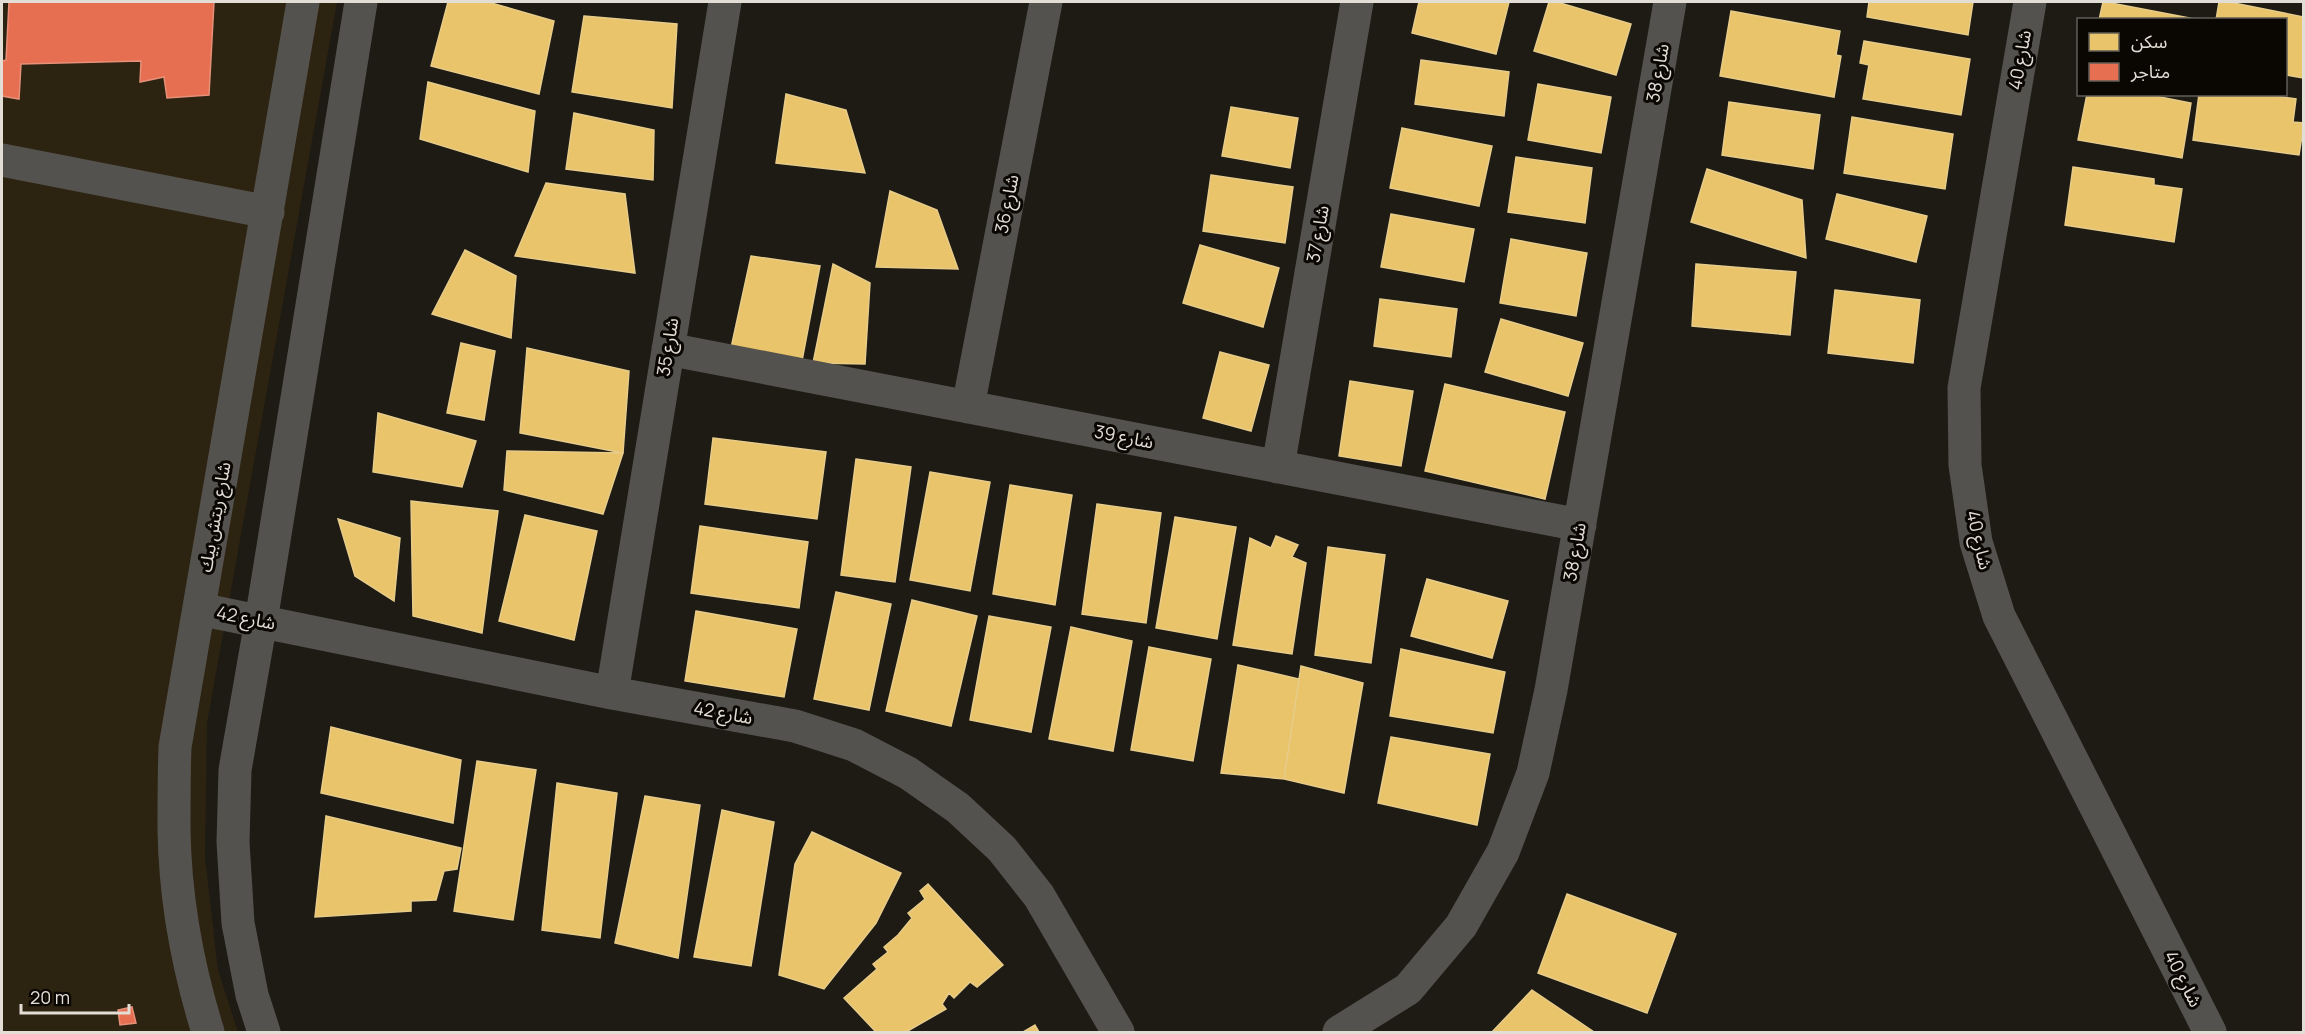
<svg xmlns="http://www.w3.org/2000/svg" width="2305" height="1034" font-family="Manrope,'Noto Sans Arabic',sans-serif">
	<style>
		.built { fill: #2d2311 }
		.homes { fill: #e9c46a; stroke: #e7cc8a; stroke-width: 1.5 }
		.shops { fill: #e76f51; stroke: #e69079; stroke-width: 1.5 }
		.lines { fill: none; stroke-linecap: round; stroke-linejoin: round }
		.minor { stroke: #54524e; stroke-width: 33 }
		.labels { text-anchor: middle; stroke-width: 6; stroke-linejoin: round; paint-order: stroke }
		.street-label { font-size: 18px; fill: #e3ded5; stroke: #0a0703 }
	</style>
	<rect width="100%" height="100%" fill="#1e1b14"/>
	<!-- built -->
	<path class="built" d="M2,2H337L207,723L205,858L218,970L238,1032H2Z"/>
	<!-- homes -->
	<path class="homes" d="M448,2H488L554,21L539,94L431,66Z
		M1419,2H1509L1496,54L1412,33Z
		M1549,2H1557L1631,24L1616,75L1534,51Z
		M1869,2H1973L1968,35L1867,17Z
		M2103,2H2106L2200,20H2099Z
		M2219,2H2229L2304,17V78L2286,75V20H2216Z
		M1731,11L1840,31L1836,55L1841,56L1834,97L1720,76Z
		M584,16L677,24L672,108L572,92Z
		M1864,41L1970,59L1961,115L1863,99L1869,65L1860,63Z
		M1421,60L1509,72L1504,116L1415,104Z
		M428,82L535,111L528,172L420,139Z
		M1538,84L1611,97L1601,153L1528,140Z
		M786,94L846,110L865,173L776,163Z
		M2087,94H2145L2191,103L2182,158L2078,140Z
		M2199,94H2261L2296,99L2293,122L2304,123L2299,155L2193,140Z
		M1729,102L1820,115L1813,169L1722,155Z
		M1231,107L1298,118L1290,168L1222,156Z
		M574,113L654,130L653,180L566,169Z
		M1852,117L1953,134L1945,189L1844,173Z
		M1402,128L1492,146L1479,206L1390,188Z
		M1516,157L1592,168L1585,223L1508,212Z
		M2073,167L2154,179V185L2182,189L2174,242L2065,225Z
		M1707,169L1802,200L1806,258L1691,222Z
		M1211,175L1293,187L1285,243L1203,231Z
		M546,183L625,194L635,273L515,256Z
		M890,191L937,210L958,269L876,267Z
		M1837,194L1927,216L1916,262L1826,239Z
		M1391,214L1474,229L1464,282L1381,267Z
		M1511,239L1587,253L1576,316L1500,303Z
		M1200,245L1279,268L1263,327L1183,303Z
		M465,250L516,276L511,338L432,314Z
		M751,256L820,266L801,366L731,348Z
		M833,264L870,283L865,364L813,363Z
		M1696,264L1796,272L1790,335L1692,326Z
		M1835,290L1920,300L1913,363L1828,353Z
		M1380,299L1457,309L1451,357L1374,346Z
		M1501,319L1583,343L1568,396L1485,372Z
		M461,343L495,351L484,420L447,413Z
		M527,348L629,371L623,453L520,433Z
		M1220,352L1269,365L1251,431L1203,418Z
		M1350,381L1413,391L1401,466L1339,456Z
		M1445,384L1565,412L1545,499L1425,471Z
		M378,413L476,441L462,487L373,472Z
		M713,438L826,452L817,519L705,504Z
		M507,451L623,453L603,514L504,490Z
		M856,459L911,467L895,582L841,575Z
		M930,472L990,482L970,591L910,580Z
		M1010,485L1072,495L1055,605L993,594Z
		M411,501L498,511L482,633L413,616Z
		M1097,504L1161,513L1146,623L1082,614Z
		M525,515L597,531L574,640L499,621Z
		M1175,517L1236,527L1217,639L1156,628Z
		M338,519L400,538L394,601L355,576Z
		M700,526L808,542L799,608L691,593Z
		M1276,536L1298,545L1292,557L1306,563L1292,654L1233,645L1250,538L1271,548Z
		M1328,547L1385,555L1371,663L1315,655Z
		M1427,579L1508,601L1492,658L1411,636Z
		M836,592L891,604L869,710L814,699Z
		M912,600L977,616L951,726L886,711Z
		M696,611L797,629L784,697L685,681Z
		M989,616L1051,627L1031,732L970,720Z
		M1071,627L1132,641L1113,751L1049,739Z
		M1149,647L1211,659L1193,761L1131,750Z
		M1401,649L1505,672L1493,733L1390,716Z
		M1238,665L1299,679L1284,779L1221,773Z
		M1301,666L1363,683L1344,793L1284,779Z
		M331,727L461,760L453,823L321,793Z
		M1391,737L1490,754L1477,825L1378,803Z
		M477,761L536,770L513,920L454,911Z
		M557,783L617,793L600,938L542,930Z
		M645,796L700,805L678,958L615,943Z
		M722,810L774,822L751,966L694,957Z
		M326,816L461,848L457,869L444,871L436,900L411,901V911L315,917Z
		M812,832L901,873L876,923L824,989L779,975L795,864Z
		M928,884L1003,965L977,987L970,982L954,998L949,993L942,1004L946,1009L906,1032H876L844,998L877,969L873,964L888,952L884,947L898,935L912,918L908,913L925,899L920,891Z
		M1567,894L1676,934L1647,1013L1538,973Z
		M1532,990L1594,1032H1492Z
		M1035,1025L1039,1032H1023Z"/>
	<!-- shops -->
	<path class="shops" d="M9,2H214L209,95L167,98L164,77L140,82L141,61L21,64L19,99L2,96V61L6,60Z
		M132,1007L136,1023L120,1025L118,1010Z"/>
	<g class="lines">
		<!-- minor -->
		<path class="minor" d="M2030,2L1964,388L1965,465L1976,542L1999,616L2210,1032
			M2,160L268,212
			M668,349L1580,525
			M968,407L1046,2
			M1278,467L1357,2
			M199,609L612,693L795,726L854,745L908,773L958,808L1002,849L1039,896L1118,1032
			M612,693L725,2
			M208,1032C188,968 175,898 174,829C174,802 174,774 175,747L303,2
			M264,1032L252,995L238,923L233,842L235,770L261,621L361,2
			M1339,1032L1408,989L1461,926L1503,852L1533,773L1551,690L1670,2"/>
	</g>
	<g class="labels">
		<!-- street labels -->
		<g class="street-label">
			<text transform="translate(2020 60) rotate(-80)" y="6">شارع 40</text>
			<text transform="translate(1658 73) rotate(-80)" y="6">شارع 38</text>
			<text transform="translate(1007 204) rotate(-79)" y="6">شارع 36</text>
			<text transform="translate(1318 234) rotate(-80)" y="6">شارع 37</text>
			<text transform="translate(668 347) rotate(-81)" y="6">شارع 35</text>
			<text transform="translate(1124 437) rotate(11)" y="6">شارع 39</text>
			<text transform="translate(215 517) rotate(-80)" y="6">شارع ريتش بيك</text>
			<text transform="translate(1979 540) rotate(77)" y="6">شارع 40</text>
			<text transform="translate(1575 552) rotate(-80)" y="6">شارع 38</text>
			<text transform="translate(246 618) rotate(11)" y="6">شارع 42</text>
			<text transform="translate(723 713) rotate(10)" y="6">شارع 42</text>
			<text transform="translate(2183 979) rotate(63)" y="6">شارع 40</text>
		</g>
	</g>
	<!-- border -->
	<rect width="2305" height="1034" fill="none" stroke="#e3ded5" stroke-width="6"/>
	<!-- legend -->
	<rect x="2077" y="18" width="210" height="78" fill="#0a0703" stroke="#615d57" stroke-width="1.5"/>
	<rect x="2089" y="33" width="30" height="18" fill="#e9c46a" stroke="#615d57" stroke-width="1.5"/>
	<text x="2131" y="48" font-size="18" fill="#e3ded5">سكن</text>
	<rect x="2089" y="63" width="30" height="18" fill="#e76f51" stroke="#615d57" stroke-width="1.5"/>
	<text x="2131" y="78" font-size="18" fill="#e3ded5">متاجر</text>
	<!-- scale -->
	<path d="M21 1004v9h108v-9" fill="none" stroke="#e3ded5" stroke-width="3"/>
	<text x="30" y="1004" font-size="18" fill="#e3ded5" stroke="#0a0703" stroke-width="4.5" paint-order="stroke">20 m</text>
</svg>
